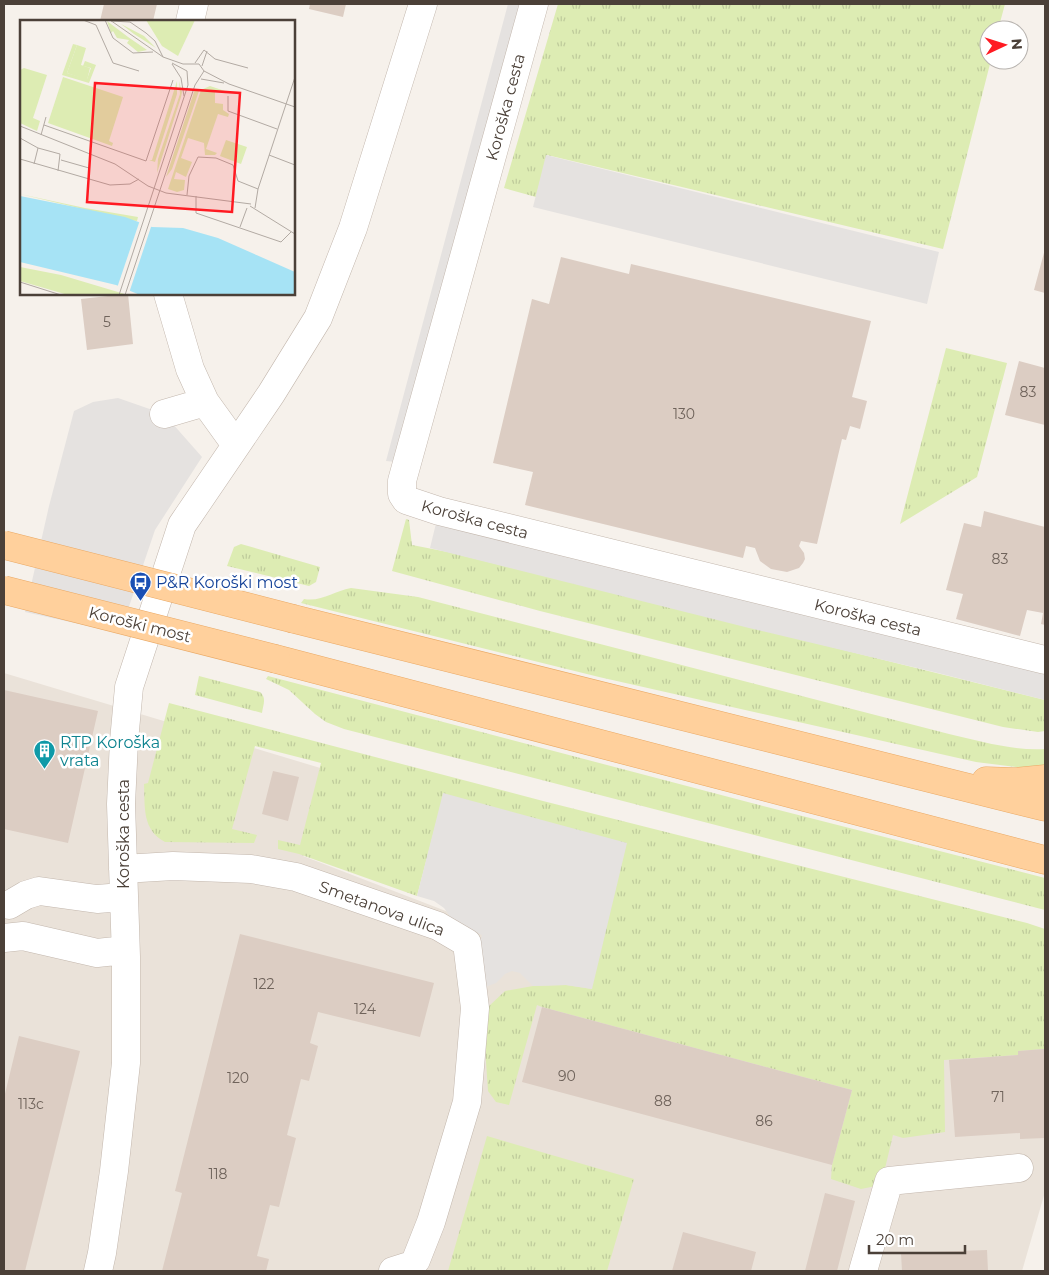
<svg xmlns="http://www.w3.org/2000/svg" width="1049" height="1275" font-family="Montserrat,sans-serif">
	<style>
		.residential { fill: #eae2d9 }
		.grass { fill: url(#grass-tufts) }
		.parking { fill: #e5e2e0 }
		.building { fill: #dccdc3 }
		.lines { fill: none; stroke-linecap: round; stroke-linejoin: round }
		.minor-casing { stroke: #c3b7ad; stroke-width: 29 }
		.major-casing { stroke: #eaa965; stroke-width: 29 }
		.minor { stroke: #fff; stroke-width: 28 }
		.major { stroke: #ffd09c; stroke-width: 28 }
		.major-bridge-casing { stroke: #eaa965; stroke-width: 29; stroke-linecap: butt }
		.major-bridge { stroke: #ffd09c; stroke-width: 28 }
		.labels { text-anchor: middle; stroke-width: 5; stroke-linejoin: round; paint-order: stroke }
		.number-label { font-size: 14px; fill: #6f635b }
		.street-label { font-size: 16px; fill: #4b4038; stroke: #fff }
		.transit-label { font-size: 16px; fill: #164399; stroke: #fff; text-anchor: start }
		.culture-label { font-size: 16px; fill: #0d838f; stroke: #fff; text-anchor: start }
		.inset-road { fill: none; stroke: #b2aaa3; stroke-width: 1 }
		.view { fill: #ff1a22; fill-opacity: 0.15; stroke: #ff1a22; stroke-width: 2.5 }
		.inset-edge { fill: none; stroke: #4b4038; stroke-width: 2.5 }
	</style>
	<defs>
		<pattern id="grass-tufts" width="24" height="20" patternUnits="userSpaceOnUse" patternTransform="scale(1.25)"><rect width="24" height="20" fill="#ddecb3"/><path d="M3 7l-1-3M5 7V3M7 7l1-3M15 17l-1-3M17 17v-4M19 17l1-3" fill="none" stroke="#bfcb9b"/></pattern>
	</defs>
	<rect width="100%" height="100%" fill="#f6f1eb"/>
	<!-- residential -->
	<path class="residential" d="M4,673L327,770L303,856L586,965L855,1059L1045,1027V1192L1022,1271H4Z"/>
	<!-- grass -->
	<path class="grass" d="M558,4H1005L998,30H989V60H991L943,249L547,155L536,197L504,188Z
		M946,348L1007,363L977,477L900,524Z
		M406,519L409,520L412,545L448,552L1045,700V731L1038,732L1003,727L540,611L392,571Z
		M241,544L320,567L316,582L309,586L227,566L234,547Z
		M351,588L418,597L949,734C980,741 1013,751 1045,749V768H1023L976,762L599,677L301,603L304,599C322,602 334,591 351,588Z
		M199,676L260,692C267,698 263,705 262,713L195,695Z
		M268,676L767,807L1045,878V910L344,729L326,722L315,714L289,690L266,679Z
		M169,703L543,801L1027,923L1045,929V1061L1044,1049L1018,1051V1055L944,1060L945,1132L903,1138L893,1135L881,1185L861,1189L831,1179L832,1165L852,1090L542,1007L537,1005L509,1105L496,1102L488,1091L484,1033L488,1007L505,991L533,986L566,985L592,989L444,793L417,896L299,854L278,849V840L300,845L321,763L255,746L232,829L257,835L254,843L165,842C142,830 145,807 144,784L148,783Z
		M487,1136L634,1179L607,1271H448Z"/>
	<!-- parking -->
	<path class="parking" d="M508,4H534L407,463L386,461Z
		M546,155L939,252L927,304L533,207Z
		M118,398L164,414L202,457L155,530L120,633L25,612L49,506L74,411L93,402Z
		M439,511L1045,666V700L934,672L749,628L430,548Z
		M443,793L627,843L592,989L566,985L533,986L520,973L512,971L505,974L496,983L483,988L476,960L482,935L456,925L444,908L434,901L417,896Z"/>
	<!-- building -->
	<path class="building" d="M104,4H157L153,21H100Z
		M310,4H346L343,17L309,9Z
		M1045,249V293L1034,290Z
		M561,257L629,274L631,264L871,321L852,397L867,401L860,429L850,426L846,440L842,439L817,544L801,541L799,546L804,553L805,559L803,563L799,568L787,572L771,569L760,561L755,548L746,546L743,558L525,505L533,472L493,463L532,299L549,304Z
		M126,294H128L133,344L87,350L81,299Z
		M1019,361L1045,368V425L1005,415Z
		M984,511L1045,527V625L1041,624L1043,613L1027,610L1020,636L956,619L963,594L946,590L964,523L981,527Z
		M4,690L98,711L68,843L4,829Z
		M273,771L299,777L288,821L262,814Z
		M240,934L434,983L420,1037L318,1012L310,1043L318,1046L309,1081L301,1079L287,1135L296,1138L279,1207L270,1205L257,1256L269,1259L266,1271H162L182,1193L175,1191Z
		M542,1007L852,1090L832,1165L522,1082Z
		M19,1036L80,1051L25,1271H4V1098Z
		M1044,1049L1045,1138L1020,1139V1133L955,1137L949,1060L1018,1055V1051Z
		M825,1193L855,1201L837,1271H805Z
		M683,1232L756,1252L751,1271H672Z
		M987,1250L988,1271H902L901,1253Z"/>
	<g class="lines">
		<defs>
			<path id="minor" d="M534,4L402,481V494L406,500L439,511L1045,660
				M190,21L194,4
				M168,294L190,369L205,402L236,445
				M164,414L205,402
				M123,869L173,866L251,869L296,877L438,926L467,943L475,1008L467,1102L431,1222L416,1260L412,1265L393,1271
				M9,905L26,895L39,891L97,899L123,897
				M4,938L23,936L97,953L125,950
				M98,1271L102,1253L114,1171L126,1063V957L121,804L124,741L129,687L182,525L271,394L318,318L353,228L423,4
				M863,1271L889,1181L1019,1168"/>
			<path id="major" d="M294,619L1045,807
				M276,659L1045,860
				M986,781L1015,782L1045,779"/>
		</defs>
		<!-- minor casing -->
		<use href="#minor" class="minor-casing"/>
		<!-- major casing -->
		<use href="#major" class="major-casing"/>
		<!-- minor -->
		<use href="#minor" class="minor"/>
		<!-- major -->
		<use href="#major" class="major"/>
		<defs>
			<path id="major-bridge" d="M4,545L294,619
				M4,590L276,659"/>
		</defs>
		<!-- major-bridge casing -->
		<use href="#major-bridge" class="major-bridge-casing"/>
		<!-- major-bridge -->
		<use href="#major-bridge" class="major-bridge"/>
	</g>
	<!-- icons -->
	<defs>
		<symbol id="bus-pin" viewBox="-11 -11 22 30"><path d="M0 17L-7.5 6A9.5 9.5 0 1 1 7.5 6Z" fill="#1a4fb4" stroke="#fff"/><path d="M-5-6H5V4H4V6H2V4H-2V6H-4V4H-5ZM-3.5-4V0h7V-4ZM-3.5 1.2v1.5H-2V1.2ZM2 1.2v1.5H3.5V1.2Z" fill="#fff"/></symbol>
		<symbol id="building-pin" viewBox="-11 -11 22 30"><path d="M0 17L-7.5 6A9.5 9.5 0 1 1 7.5 6Z" fill="#0f9aa8" stroke="#fff"/><path d="M-4-6H4V6H1V3H-1V6H-4ZM-2.5-4.3h1.7v1.8h-1.7ZM.8-4.3h1.7v1.8H.8ZM-2.5-1h1.7V.8h-1.7ZM.8-1h1.7V.8H.8Z" fill="#fff"/></symbol>
	</defs>
	<g fill-rule="evenodd">
		<use href="#bus-pin" x="128" y="570" width="25" height="34"/>
		<use href="#building-pin" x="32" y="738" width="25" height="34"/>
	</g>
	<g class="labels">
		<!-- number labels -->
		<g class="number-label">
			<text x="107" y="327">5</text>
			<text x="1028" y="397">83</text>
			<text x="684" y="419">130</text>
			<text x="1000" y="564">83</text>
			<text x="264" y="989">122</text>
			<text x="365" y="1014">124</text>
			<text x="567" y="1081">90</text>
			<text x="238" y="1083">120</text>
			<text x="998" y="1102">71</text>
			<text x="663" y="1106">88</text>
			<text x="31" y="1109">113c</text>
			<text x="764" y="1126">86</text>
			<text x="218" y="1179">118</text>
		</g>
		<!-- street labels -->
		<g class="street-label">
			<text transform="translate(505 107) rotate(-75)" y="6">Koroška cesta</text>
			<text transform="translate(475 519) rotate(15)" y="6">Koroška cesta</text>
			<text transform="translate(868 617) rotate(14)" y="6">Koroška cesta</text>
			<text transform="translate(140 624) rotate(14)" y="6">Koroški most</text>
			<text transform="translate(123 834) rotate(-90)" y="6">Koroška cesta</text>
			<text transform="translate(382 908) rotate(20)" y="6">Smetanova ulica</text>
		</g>
		<!-- transit labels -->
		<g class="transit-label">
			<text x="156" y="588">P&amp;R Koroški most</text>
		</g>
		<!-- culture labels -->
		<g class="culture-label">
			<text x="60" y="748">RTP Koroška<tspan x="60" dy="18">vrata</tspan></text>
		</g>
	</g>
	<!-- overview -->
	<g transform="translate(20 20)">
		<rect width="275" height="275" fill="#f6f1eb"/>
		<path d="M87,1L108,17L127,30L118,32L107,23L109,20L97,18L93,11L91,13ZM101,4L124,16L136,28L114,14ZM53,24L57,25L47,53L67,59L71,48L63,46L65,41L76,45L69,63L42,55ZM4,48L27,55L13,98L20,101L17,111L0,103V50ZM43,57L103,77L89,121L93,123L92,126L28,103ZM157,61V74L135,142L129,140H132ZM159,61L162,72L161,77L137,153L138,139L160,74ZM190,66L205,71L195,72V83L203,84V90L209,94L208,97L198,94L186,129L197,133L195,135H185L184,123L168,118L161,138L172,142L166,157L156,152L154,159L165,160L164,170L157,172L148,169L181,70ZM175,69L179,71L152,149L146,157ZM206,120L227,127L221,144L200,136ZM0,174L65,188L118,197L117,201L109,200Z" fill="#ddecb3"/>
		<path d="M0,247L41,255L108,275H48L0,261Z" fill="#ddecb3"/>
		<path d="M126,0H175L158,36L142,26Z" fill="#ddecb3"/>
		<path d="M57,25L66,28L61,45L70,48L67,60L47,53Z" fill="#ddecb3"/>
		<path d="M0,176L105,197L132,207L163,208L198,218L275,252V275H120L96,265L0,242Z" fill="#a6e3f5"/>
		<path d="M120,200L132,204L109,273L97,268Z" fill="#f6f1eb"/>
		<path class="inset-road" d="M63,0L76,5L93,43L119,51M85,0L93,18L113,33L133,32M90,0L143,37L163,44H179L184,51L175,65L105,275M91,1L110,2L126,13L135,21L143,37M175,43L184,30L195,39L228,48M152,44L161,58L164,76M182,46L187,31M184,51L209,64L275,87M181,59L204,63M208,76V91L257,109M24,105L126,141L153,60M0,106L95,144L128,166L146,173L231,184M21,115L26,97M0,118L18,128M249,135L275,145M0,139L90,165L110,164L119,159M41,140L69,148M14,144L18,128L40,134L38,151M167,175L169,156L178,137L196,138L213,145L218,161L238,169M176,176V193L261,222L271,212M230,186L275,214M235,188L238,169L275,57M220,207L227,188M0,262L41,275M99,275L168,65L167,51L152,43"/>
		<path class="view" d="M75,63L220,73L212,192L67,182Z"/>
		<rect width="275" height="275" class="inset-edge"/>
	</g>
	<!-- border -->
	<rect width="1049" height="1275" fill="none" stroke="#4b4038" stroke-width="10"/>
	<!-- north arrow -->
	<g transform="translate(1004 45) rotate(86)"><circle r="24" fill="#ffffff" stroke="#b7b3af"/>
	<path d="M0-4L9 19L0 12L-9 19Z" fill="#ff1a22"/>
	<text y="-8" font-size="14" font-weight="bold" text-anchor="middle" fill="#4b4038">N</text>
	</g>
	<!-- scale -->
	<path d="M869 1245v8h96v-8" fill="none" stroke="#4b4038" stroke-width="2.5"/>
	<text x="876" y="1245" font-size="15" fill="#4b4038" stroke="#ffffff" stroke-width="4" paint-order="stroke">20 m</text>
</svg>
